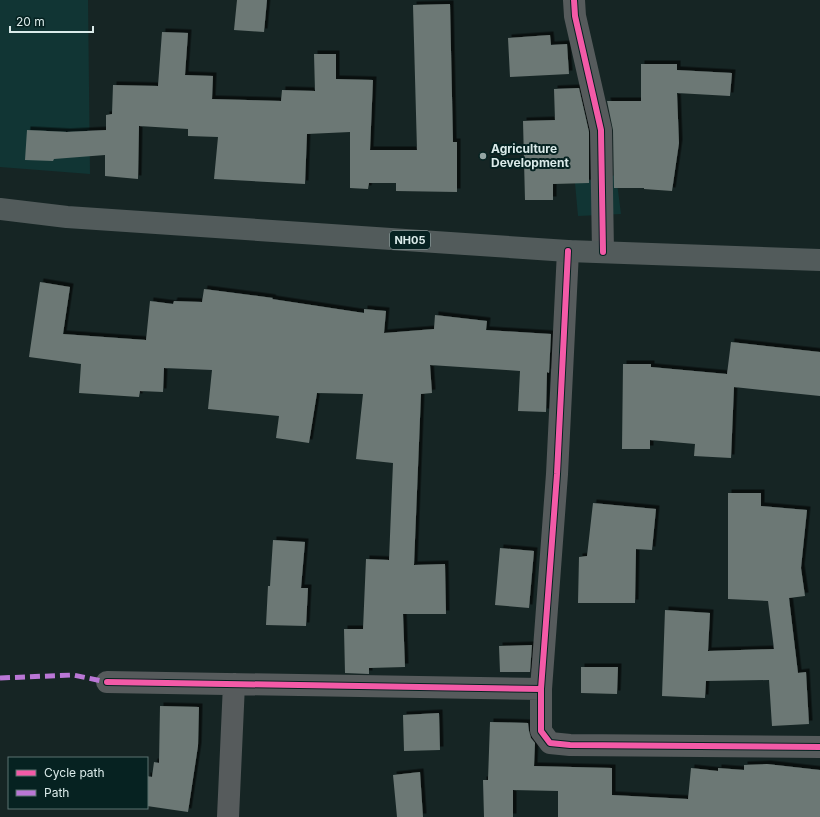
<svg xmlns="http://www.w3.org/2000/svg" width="820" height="817" font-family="Inter,sans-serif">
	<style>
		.built { fill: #113534 }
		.building { fill: #6c7875; filter: url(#shadow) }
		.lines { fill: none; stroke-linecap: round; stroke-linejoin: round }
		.minor { stroke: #565b5c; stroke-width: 22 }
		.major { stroke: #525b5b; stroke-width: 22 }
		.quiet { stroke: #ba77d6; stroke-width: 5; stroke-dasharray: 10 5; stroke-linecap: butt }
		.cycleway-casing { stroke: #062221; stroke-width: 8 }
		.cycleway { stroke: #f35aa7; stroke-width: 6 }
		.poi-dot { fill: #95a5a4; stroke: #062221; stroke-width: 1.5 }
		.labels { text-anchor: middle; stroke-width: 4; stroke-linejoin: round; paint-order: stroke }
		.shield { fill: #062221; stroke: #9aaead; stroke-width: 1 }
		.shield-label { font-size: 11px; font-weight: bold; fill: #daeae9 }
		.poi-label { font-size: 12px; font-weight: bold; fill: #daeae9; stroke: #062221; text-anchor: start }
	</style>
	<defs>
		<filter id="shadow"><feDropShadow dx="3.5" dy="-3.5" stdDeviation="0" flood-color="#0009"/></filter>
	</defs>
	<rect width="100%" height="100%" fill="#162524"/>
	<!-- built -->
	<path class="built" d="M0,0H88L90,174L0,167Z
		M616,175L621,214L578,216L575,183Z"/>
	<!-- building -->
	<path class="building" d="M237,0H267L264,32L234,30Z
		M450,4L453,142H457V192L396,191V183H369L368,189L350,188V132L307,134L305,184L214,179L218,137L188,136V129L139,126L138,179L105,176V155L54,159L53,161L25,160L27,130L67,132L106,130V115L112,114L113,85L158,86L162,32L188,33L185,75L213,76L212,99L281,101L282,90L315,91L314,54H336V79L373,80L370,150H417L413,5Z
		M550,35L551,45L567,44L569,74L510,77L508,38Z
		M641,64H677V70L732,73L730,96L677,93L679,143L672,191L644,189V188H614L613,130L607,101H641Z
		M579,88L589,132V183L553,184V200H525L523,121L555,120L554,89Z
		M40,282L70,287L63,334L146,340L150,301L173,304L174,301L202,302L204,289L273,298L272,299L364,313V309L386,311L384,333L434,329L435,315L487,321L486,330L551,334L549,373L547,372L546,412L518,411L520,371L430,365L432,393L421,394L414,565L445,564L446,614H403L405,667L369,668V674L345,673L344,629H363L366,559L389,560L393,463L356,459L363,394L317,393L309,443L276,438L279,416L208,409L212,370L164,368L163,392L140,391L139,397L79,393L81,364L29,357Z
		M731,342L820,352V396L734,387L731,458L694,456L695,444L650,440V449H622L623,364H651V367L727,374Z
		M728,493H761V506L807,510L801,568L805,596L789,598L798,673L806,672L809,724L772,726L769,680L706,681L705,698L662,696L665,610L710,613L708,651L774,649L768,601L728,599Z
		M593,503L656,509L652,550L636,549L635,603H578L579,557L587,556Z
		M273,540L305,542L301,588H308L306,626L266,625L268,586H270Z
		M500,548L534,551L529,608L495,605Z
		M532,645L530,672H500L499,646Z
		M581,667H618L617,694L581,693Z
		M160,706L199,707L198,746L188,812L147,806V776L152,777L154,762L159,763Z
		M439,713L440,750L404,751L403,715Z
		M490,722L528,723L529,731L531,738L535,743L534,766L612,768V795L688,799L691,768L718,771V768L744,770V765L767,764L820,770V817H558V791L513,790V817H484L483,780H488Z
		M420,772L423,817H397L393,775Z"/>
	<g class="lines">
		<!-- minor -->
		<path class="minor" d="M574,0L575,16L601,130L603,252
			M107,682L541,689L557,474L568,251
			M541,689V731L550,743L570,745L820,747
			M228,817L234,684"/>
		<!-- major -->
		<path class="major" d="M0,209L67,217L568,251L820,260"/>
		<!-- quiet -->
		<path class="quiet" d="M0,678L73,675L107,682"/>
		<defs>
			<path id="cycleway" d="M574,0L575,16L601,130L603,252
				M107,682L541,689L557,474L568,251
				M541,689V731L550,743L570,745L820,747"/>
		</defs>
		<!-- cycleway casing -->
		<use href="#cycleway" class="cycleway-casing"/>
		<!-- cycleway -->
		<use href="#cycleway" class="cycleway"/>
	</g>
	<!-- markers -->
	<circle class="poi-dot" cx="483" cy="156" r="4"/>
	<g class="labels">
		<!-- shield labels -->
		<rect class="shield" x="390" y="231" width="40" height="18" rx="3"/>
		<g class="shield-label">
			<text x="410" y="244">NH05</text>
		</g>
		<!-- poi labels -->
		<g class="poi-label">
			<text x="491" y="153">Agriculture<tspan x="491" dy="14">Development</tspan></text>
		</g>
	</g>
	<!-- legend -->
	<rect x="8" y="757" width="140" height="52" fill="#062221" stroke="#5b7271"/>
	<rect x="16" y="770" width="20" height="6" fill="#f35aa7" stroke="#5b7271"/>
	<text x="44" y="777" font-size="12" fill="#daeae9">Cycle path</text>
	<rect x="16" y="790" width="20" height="6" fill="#ba77d6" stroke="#5b7271"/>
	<text x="44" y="797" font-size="12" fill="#daeae9">Path</text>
	<!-- scale -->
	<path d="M10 26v6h83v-6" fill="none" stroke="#daeae9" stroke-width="2"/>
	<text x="16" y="26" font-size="12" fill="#daeae9" stroke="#062221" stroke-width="3" paint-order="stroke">20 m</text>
</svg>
